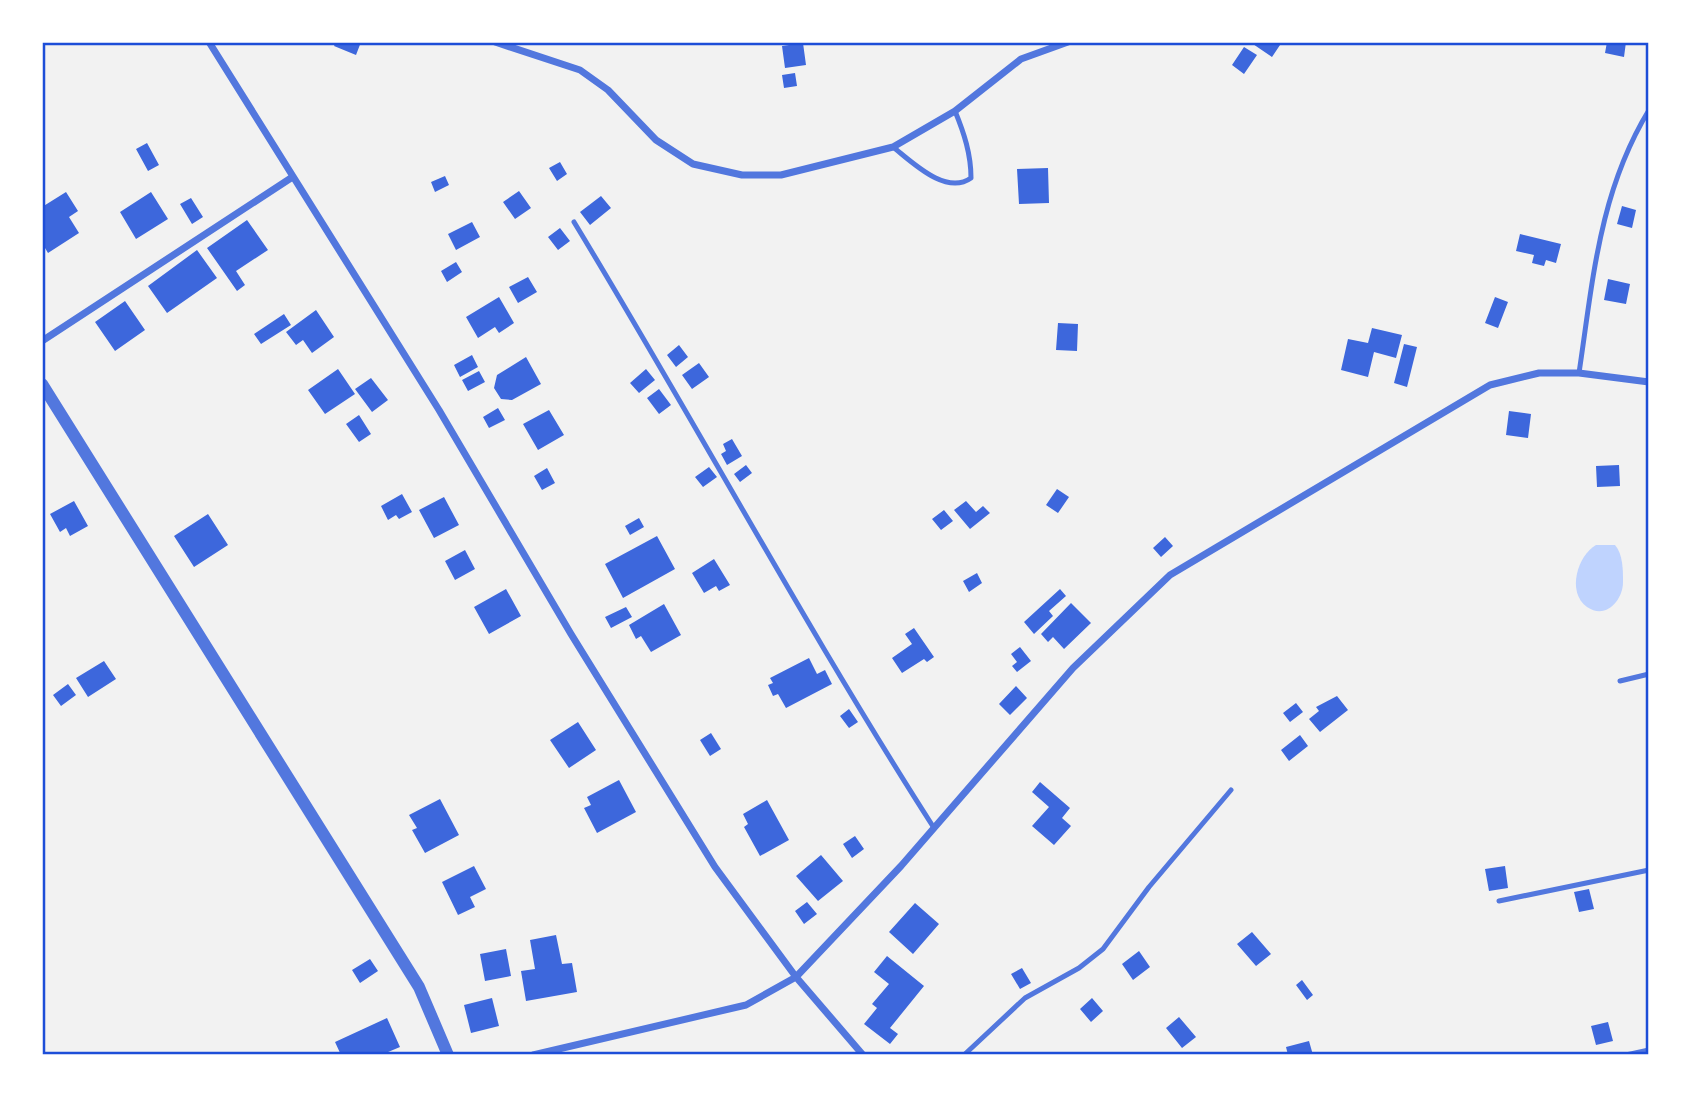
<svg xmlns="http://www.w3.org/2000/svg" width="1691" height="1097" font-family="Ubuntu,sans-serif">
	<style>
		.water { fill: #bfd3fe }
		.building { fill: #3d67dc }
		.lines { fill: none; stroke-linecap: round; stroke-linejoin: round }
		.service { stroke: #5277de; stroke-width: 5 }
		.minor { stroke: #5277de; stroke-width: 7 }
		.tertiary { stroke: #5277de; stroke-width: 12 }
		.neatline { fill: none; stroke: #1d4ed8; stroke-width: 2.5 }
	</style>
	<rect width="100%" height="100%" fill="#f2f2f2"/>
	<!-- water -->
	<path class="water" d="M1596,545H1615C1623,554 1623,570 1623,582C1623,600 1606,620 1587,607C1566,592 1578,555 1596,545Z"/>
	<!-- building -->
	<path class="building" d="M336,42H361L356,55L334,46Z
		M1250,42H1282L1272,57Z
		M1607,42H1626L1624,57L1605,53Z
		M803,43L806,65L785,68L782,46Z
		M1244,47L1257,55L1244,74L1232,65Z
		M795,73L797,86L784,88L782,75Z
		M147,143L159,165L148,171L136,149Z
		M560,162L567,174L557,181L549,168Z
		M1048,168L1049,203L1019,204L1017,169Z
		M445,176L449,185L435,192L431,182Z
		M519,191L531,208L515,219L503,202Z
		M66,192L78,211L69,217L79,233L48,253L42,243V207Z
		M151,192L168,219L136,239L120,212Z
		M601,196L611,208L590,225L580,212Z
		M191,198L203,217L192,224L180,204Z
		M1622,206L1636,210L1632,228L1617,224Z
		M247,220L268,250L236,271L245,285L237,291L207,248Z
		M472,222L480,237L456,250L448,234Z
		M560,228L570,241L558,250L548,237Z
		M1520,234L1561,244L1556,263L1546,260L1544,266L1532,263L1534,255L1516,251Z
		M197,250L217,278L167,313L148,286Z
		M456,262L462,272L447,282L441,271Z
		M528,277L537,292L518,303L509,287Z
		M1608,279L1630,284L1626,304L1604,300Z
		M499,297L514,323L499,333L495,327L478,338L466,317Z
		M1495,297L1508,302L1498,328L1485,323Z
		M125,301L145,330L115,351L95,322Z
		M316,310L334,337L312,353L303,340L296,345L286,332Z
		M284,314L291,325L261,344L254,334Z
		M1058,323L1078,324L1077,351L1056,350Z
		M1372,328L1402,335L1396,358L1374,352L1368,377L1341,370L1348,339L1368,343Z
		M1404,344L1417,347L1407,387L1394,383Z
		M679,345L688,357L676,367L667,355Z
		M472,355L478,367L460,377L454,365Z
		M526,357L541,384L512,400L501,399L494,388L497,375Z
		M699,363L709,377L692,389L682,375Z
		M338,369L355,394L325,414L308,390Z
		M646,369L655,380L639,393L630,383Z
		M479,371L485,382L468,391L462,380Z
		M371,378L388,400L372,412L355,389Z
		M659,389L671,405L659,414L647,398Z
		M498,408L505,420L489,428L483,417Z
		M549,410L564,435L538,450L523,424Z
		M1509,411L1531,414L1528,438L1506,435Z
		M359,415L371,434L359,442L346,424Z
		M732,439L742,456L727,465L721,454L726,451L723,444Z
		M746,465L752,473L740,482L734,474Z
		M1619,465L1620,486L1597,487L1596,466Z
		M709,467L717,477L703,487L695,477Z
		M547,468L555,483L542,490L534,476Z
		M1057,489L1069,497L1058,513L1046,505Z
		M402,494L412,512L399,519L396,515L388,520L381,506Z
		M444,497L459,525L434,538L419,510Z
		M74,501L88,526L70,536L66,528L60,532L50,514Z
		M966,501L976,512L983,506L990,513L970,529L954,510Z
		M944,510L953,521L941,530L932,519Z
		M208,514L228,545L194,567L174,536Z
		M639,518L644,527L630,535L625,526Z
		M657,536L675,569L623,598L605,564Z
		M1165,537L1173,546L1161,557L1153,548Z
		M465,550L475,569L455,580L445,561Z
		M714,559L730,585L719,591L716,586L704,593L692,573Z
		M977,573L982,583L969,592L963,581Z
		M506,589L521,616L489,634L474,607Z
		M1060,589L1066,596L1049,611L1053,616L1034,634L1024,622Z
		M1071,603L1091,623L1064,649L1053,637L1048,642L1041,634Z
		M664,604L681,635L651,652L641,636L636,639L629,625Z
		M626,607L632,617L611,628L605,617Z
		M914,628L934,657L927,662L924,659L902,673L892,658L912,644L905,634Z
		M1020,647L1031,661L1017,672L1012,666L1017,662L1011,654Z
		M809,658L817,674L825,670L832,684L786,708L778,694L773,696L768,685L773,683L770,678Z
		M104,661L116,679L88,697L76,678Z
		M68,684L76,695L61,706L53,695Z
		M1016,686L1027,698L1010,715L999,704Z
		M1337,696L1348,710L1320,732L1309,719L1319,711L1316,707Z
		M1296,703L1303,712L1290,722L1283,713Z
		M849,709L858,722L849,728L840,716Z
		M578,722L596,750L569,768L550,740Z
		M711,733L721,749L710,756L700,740Z
		M1300,735L1308,746L1289,761L1281,750Z
		M619,780L636,812L597,833L584,808L591,805L587,797Z
		M1040,782L1070,808L1062,818L1071,826L1054,845L1032,826L1049,807L1032,792Z
		M440,799L459,835L425,853L412,830L417,828L409,815Z
		M767,800L789,840L760,856L744,827L748,824L743,814Z
		M855,836L864,849L852,858L843,844Z
		M821,855L843,881L818,901L796,876Z
		M474,866L486,889L470,897L475,907L458,915L442,882Z
		M1505,866L1508,888L1489,891L1485,869Z
		M1589,889L1594,909L1579,912L1574,892Z
		M807,902L817,914L804,924L795,911Z
		M915,903L939,924L913,954L889,932Z
		M1252,932L1271,954L1256,966L1237,944Z
		M556,935L562,964L572,963L577,992L526,1001L521,971L535,969L530,940Z
		M506,949L511,976L485,981L480,954Z
		M1139,951L1150,967L1133,980L1122,964Z
		M887,956L924,986L890,1028L898,1034L890,1044L864,1024L877,1008L872,1004L889,984L874,972Z
		M370,959L378,971L360,983L352,970Z
		M1022,968L1031,983L1020,989L1011,974Z
		M1302,980L1313,995L1307,1000L1296,985Z
		M492,998L499,1026L471,1033L464,1005Z
		M1092,998L1103,1011L1091,1022L1080,1009Z
		M1179,1017L1196,1037L1182,1048L1166,1028Z
		M387,1018L400,1047L381,1055H341L335,1042Z
		M1608,1022L1613,1041L1596,1045L1591,1026Z
		M1309,1041L1313,1055H1288L1286,1047Z"/>
	<g class="lines">
		<!-- service -->
		<path class="service" d="M893,147C912,162 946,196 971,178C971,154 964,133 955,111
			M574,222C696,423 807,630 934,828
			M1579,373C1593,280 1599,192 1649,110
			M1620,681L1649,674
			M1499,901L1649,870
			M964,1055L1025,998L1079,968L1103,949L1149,887L1231,790
			M1626,1055L1649,1050"/>
		<!-- minor -->
		<path class="minor" d="M209,42L439,410L571,634L715,867L796,977L863,1055
			M495,42L580,70L608,90L656,140L693,164L742,175H781L893,147L955,111L1021,59L1068,42
			M42,341L291,178
			M533,1055L746,1005L796,977L901,866L1073,668L1170,575L1490,385L1539,373H1579L1649,382"/>
		<!-- tertiary -->
		<path class="tertiary" d="M42,384L419,987L448,1055"/>
	</g>
	<!-- border -->
	<rect width="1691" height="1097" fill="none" stroke="#ffffff" stroke-width="88"/>
	<rect x="44" y="44" width="1603" height="1009" class="neatline"/>
</svg>
